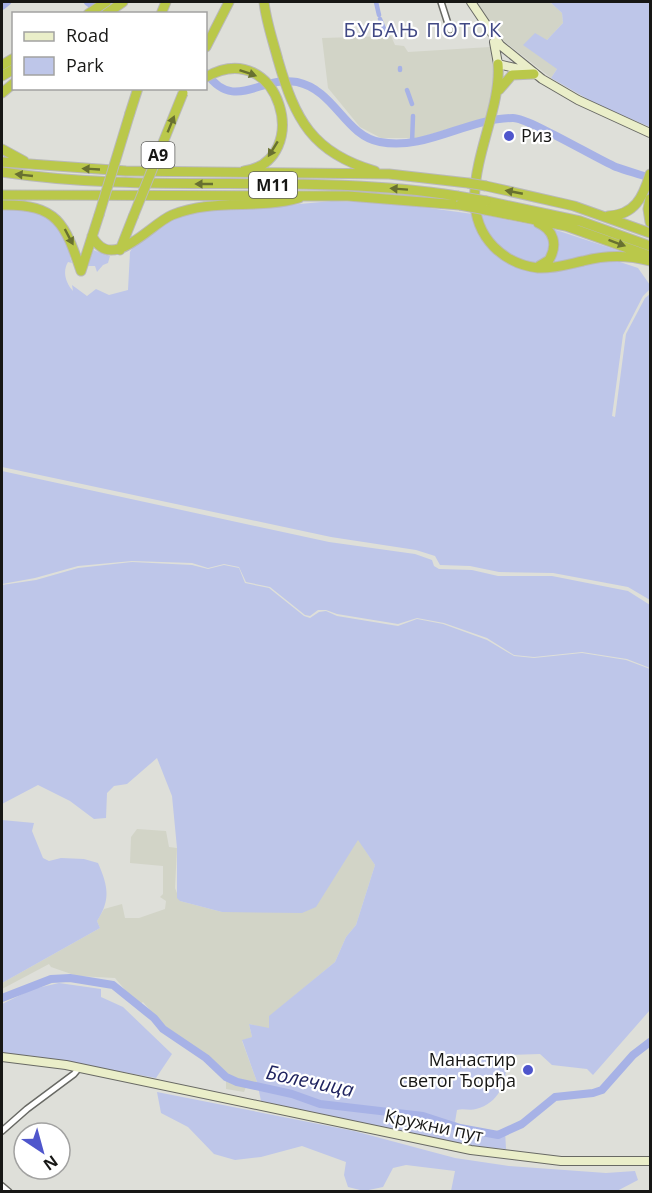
<svg xmlns="http://www.w3.org/2000/svg" width="652" height="1193" font-family="'Open Sans',sans-serif">
	<style>
		.built { fill: #d2d4c7 }
		.green { fill: #bec6e9 }
		.lines { fill: none; stroke-linecap: round; stroke-linejoin: round }
		.canal { stroke: #a7b2e6; stroke-width: 4.5 }
		.river { stroke: #a7b2e6; stroke-width: 8 }
		.street-casing { stroke: #686964; stroke-width: 8 }
		.secondary-casing { stroke: #686964; stroke-width: 10 }
		.highway-casing { stroke: #b9b9b9; stroke-width: 11 }
		.street { stroke: #fff; stroke-width: 5 }
		.secondary { stroke: #eaeec9; stroke-width: 8 }
		.highway { stroke: #bac84a; stroke-width: 9 }
		.highway-bridge-casing { stroke: #b9b9b9; stroke-width: 11; stroke-linecap: butt }
		.highway-bridge { stroke: #bac84a; stroke-width: 9 }
		.oneway { fill: #687030 }
		.poi-dot { fill: #4f56cc; stroke: #fff; stroke-width: 2 }
		.labels { text-anchor: middle; stroke-width: 4.5; stroke-linejoin: round; paint-order: stroke }
		.shield { fill: #fff; stroke: #5d5d5b; stroke-width: 1.5 }
		.shield-label { font-size: 16px; font-weight: bold; fill: #171715 }
		.poi-label { font-size: 18px; fill: #171715; stroke: #fff; text-anchor: start }
		.street-label { font-size: 18px; fill: #171715; stroke: #fff }
		.neighbourhood-label { font-size: 20px; letter-spacing: 1.5px; fill: #404884; stroke: #fff }
		.water-label { font-size: 20px; font-style: italic; fill: #202460; stroke: #fff }
	</style>
	<rect width="100%" height="100%" fill="#dedfd9"/>
	<!-- built -->
	<path class="built" d="M477,2H550L562,13L563,23L547,40L557,69L551,78L500,38Z
		M391,36L395,45L404,46L408,52L490,47L495,85L488,117L418,138H381L360,127L328,88L322,38Z
		M137,829L166,831L169,847L177,848L175,888L180,901L222,912L358,839L375,865L356,925L346,937L335,962L270,1016L269,1029L249,1024L252,1037L242,1041L257,1082L246,1087L244,1092L226,1089V1078L162,1024L143,1002L138,1005L115,978L77,976L51,967L49,964L2,989V983L100,928L97,921L104,909L122,904L125,918H139L165,909L166,901L160,897L163,894V866L130,863L131,837Z"/>
	<!-- green -->
	<path class="green" d="M550,2H650V127L598,105L551,78L557,69L523,45L535,33L547,40L563,23L562,13Z
		M332,201L392,203L473,214L479,232L525,269L614,260L638,268L650,285V289L643,296L623,335L612,416L615,417L626,334L645,298L650,294V600L628,587L553,573L499,572L470,566L440,565L435,556L416,550L331,537L2,467V207C31,208 63,217 69,250C70,256 70,258 72,263L68,262C62,272 66,283 73,291L72,285L87,296L96,289L109,295L128,290L130,252L134,245L170,218L205,210L257,208Z
		M479,214L542,227L551,240L548,258L533,264C502,253 493,244 479,214Z
		M553,229L632,255L552,264C558,252 558,241 553,229Z
		M93,250L110,256L108,263L103,265L97,272L95,266H88Z
		M2,471L329,542L415,554L432,560L434,566L439,569L472,570L498,576H552L628,591L650,605V668L627,659L582,652L534,657L514,655L487,638L444,623L417,618L398,624L337,614L326,610H318L310,616L305,615L270,587L246,582L239,567L224,564L208,568L192,563L132,561L78,566L35,578L2,584Z
		M132,562L192,565L208,569L224,565L239,568L245,583L269,588L304,616L310,618L319,612L326,611L337,616L398,626L417,619L443,624L487,640L514,656L534,658L582,653L626,660L650,669V1010L593,1075L587,1069L552,1065L540,1054L506,1055C508,1078 502,1102 476,1109C470,1111 463,1108 457,1110L455,1122C468,1129 491,1137 505,1130L506,1149L471,1146L261,1101L257,1082L242,1040L252,1037L249,1024L269,1028V1016L335,962L346,937L356,925L375,865L358,840L316,907L302,913L222,912L180,901L177,898V848L172,796L157,758L127,784L114,786L107,793L106,818L94,819L70,801L38,785L2,804V585L36,580L78,568Z
		M2,820L34,823L32,831L43,858L49,861L61,858L84,859L98,863C108,886 111,899 97,921L100,928L2,983Z
		M59,983L101,989V997L123,1007L172,1054L156,1078L34,1056L2,1054V1004L33,989Z
		M157,1092L354,1131L455,1158L509,1166L606,1173L635,1171L638,1180L617,1191H451L455,1171L406,1165L393,1168L383,1187L364,1191L348,1187L344,1175L346,1162L302,1146L261,1157L235,1160L214,1154L188,1127L161,1113Z"/>
	<g class="lines">
		<!-- canal -->
		<path class="canal" d="M376,2L379,15
			M380,19L387,36
			M400,68V70
			M407,90L412,104
			M412,143L413,116"/>
		<!-- river -->
		<path class="river" d="M88,2L102,12
			M2,6L7,2
			M206,73C235,113 260,75 297,82C335,90 345,136 380,142C426,151 467,118 513,118C529,118 595,158 616,167C627,171 639,174 650,178
			M2,998L51,979L70,978L113,985L154,1018L163,1029L206,1058L226,1077L237,1082L292,1094L320,1104L423,1116L460,1128L498,1135L522,1124L555,1097L593,1093L602,1090L633,1055L650,1042"/>
		<defs>
			<path id="street" d="M441,2L450,30
				M2,1131L27,1109L74,1074L79,1068
				M2,1186L9,1192"/>
			<path id="secondary" d="M471,2L500,45L542,79L578,100L650,133
				M494,42L498,64
				M498,64L528,71
				M2,1057L66,1065L471,1150L561,1161H650"/>
			<path id="highway" d="M264,2C266,21 273,41 278,60C295,119 312,153 375,171
				M88,14L106,2
				M106,14L123,2
				M161,14L166,2
				M206,47L229,2
				M498,64C503,121 446,199 494,247C506,259 521,266 538,268C553,269 569,264 583,261C606,255 628,255 650,261
				M2,65L14,58
				M2,76L14,69
				M206,77C280,35 314,161 244,171
				M499,90L512,75L534,74
				M2,93L14,83
				M130,113L138,88
				M2,149L24,161
				M2,162L126,171L389,174L468,183
				M2,172C153,195 307,172 457,196
				M486,186L574,206L650,233
				M2,195L348,196L460,205
				M650,199L648,209L650,222
				M486,201L580,221L650,246
				M2,205C58,204 65,224 81,271
				M486,210L566,226L650,256
				M608,216C635,215 643,197 650,174
				M538,223C554,230 558,245 549,260L539,266
				M92,236C112,274 150,224 172,215C213,198 258,210 299,198
				M120,250L133,217
				M81,271L99,215"/>
		</defs>
		<!-- street casing -->
		<use href="#street" class="street-casing"/>
		<!-- secondary casing -->
		<use href="#secondary" class="secondary-casing"/>
		<!-- highway casing -->
		<use href="#highway" class="highway-casing"/>
		<!-- street -->
		<use href="#street" class="street"/>
		<!-- secondary -->
		<use href="#secondary" class="secondary"/>
		<!-- highway -->
		<use href="#highway" class="highway"/>
		<defs>
			<path id="highway-bridge" d="M468,183L486,186
				M457,196L486,201
				M460,205L486,210
				M99,215L130,113
				M133,217L183,93"/>
		</defs>
		<!-- highway-bridge casing -->
		<use href="#highway-bridge" class="highway-bridge-casing"/>
		<!-- highway-bridge -->
		<use href="#highway-bridge" class="highway-bridge"/>
	</g>
	<!-- one-way arrows -->
	<defs><path id="oneway-solid" d="M-6-.8H1V-3.2L6.5 0L1 3.2V.8H-6Z" transform="scale(1.5)"/></defs>
	<g class="oneway">
		<use href="#oneway-solid" transform="translate(248 73) rotate(19)"/>
		<use href="#oneway-solid" transform="translate(171 124) rotate(-68)"/>
		<use href="#oneway-solid" transform="translate(273 149) rotate(122)"/>
		<use href="#oneway-solid" transform="translate(91 169) rotate(-177)"/>
		<use href="#oneway-solid" transform="translate(24 175) rotate(-174)"/>
		<use href="#oneway-solid" transform="translate(204 184) rotate(-180)"/>
		<use href="#oneway-solid" transform="translate(399 189) rotate(-176)"/>
		<use href="#oneway-solid" transform="translate(514 192) rotate(-169)"/>
		<use href="#oneway-solid" transform="translate(69 237) rotate(62)"/>
		<use href="#oneway-solid" transform="translate(617 243) rotate(20)"/>
	</g>
	<!-- markers -->
	<g class="poi-dot">
		<circle cx="509" cy="136" r="6"/>
		<circle cx="528" cy="1070" r="6"/>
	</g>
	<g class="labels">
		<!-- shield labels -->
		<g class="shield">
			<rect x="141.5" y="142" width="33" height="26" rx="4.5"/>
			<rect x="249" y="172" width="48" height="26" rx="4.5"/>
		</g>
		<g class="shield-label">
			<text x="158" y="161">A9</text>
			<text x="273" y="191">M11</text>
		</g>
		<!-- poi labels -->
		<g class="poi-label">
			<text x="521" y="142">Риз</text>
			<text x="516" y="1066" text-anchor="end">Манастир<tspan x="516" dy="21">светог Ђорђа</tspan></text>
		</g>
		<!-- street labels -->
		<g class="street-label">
			<text transform="translate(434 1126) rotate(12)" y="6">Кружни пут</text>
		</g>
		<!-- neighbourhood labels -->
		<g class="neighbourhood-label">
			<text x="423" y="37">БУБАЊ ПОТОК</text>
		</g>
		<!-- water labels -->
		<g class="water-label">
			<text transform="translate(310 1081) rotate(12)" y="7">Болечица</text>
		</g>
	</g>
	<!-- border -->
	<rect width="652" height="1193" fill="none" stroke="#171715" stroke-width="6"/>
	<!-- legend -->
	<rect x="12" y="12" width="195" height="78" fill="#ffffff" stroke="#a2a2a1" stroke-width="1.5"/>
	<rect x="24" y="32" width="30" height="9" fill="#eaeec9" stroke="#a2a2a1" stroke-width="1.5"/>
	<text x="66" y="42" font-size="18" fill="#171715">Road</text>
	<rect x="24" y="57" width="30" height="18" fill="#bec6e9" stroke="#a2a2a1" stroke-width="1.5"/>
	<text x="66" y="72" font-size="18" fill="#171715">Park</text>
	<!-- north arrow -->
	<g transform="translate(42 1151) rotate(144)"><circle r="28" fill="#ffffff" stroke="#a2a2a1" stroke-width="1.5"/>
	<path d="M0-4.5L10 22L0 15L-10 22Z" fill="#4f56cc"/>
	<text y="-9" font-size="16" font-weight="bold" text-anchor="middle" fill="#171715">N</text>
	</g>
</svg>
